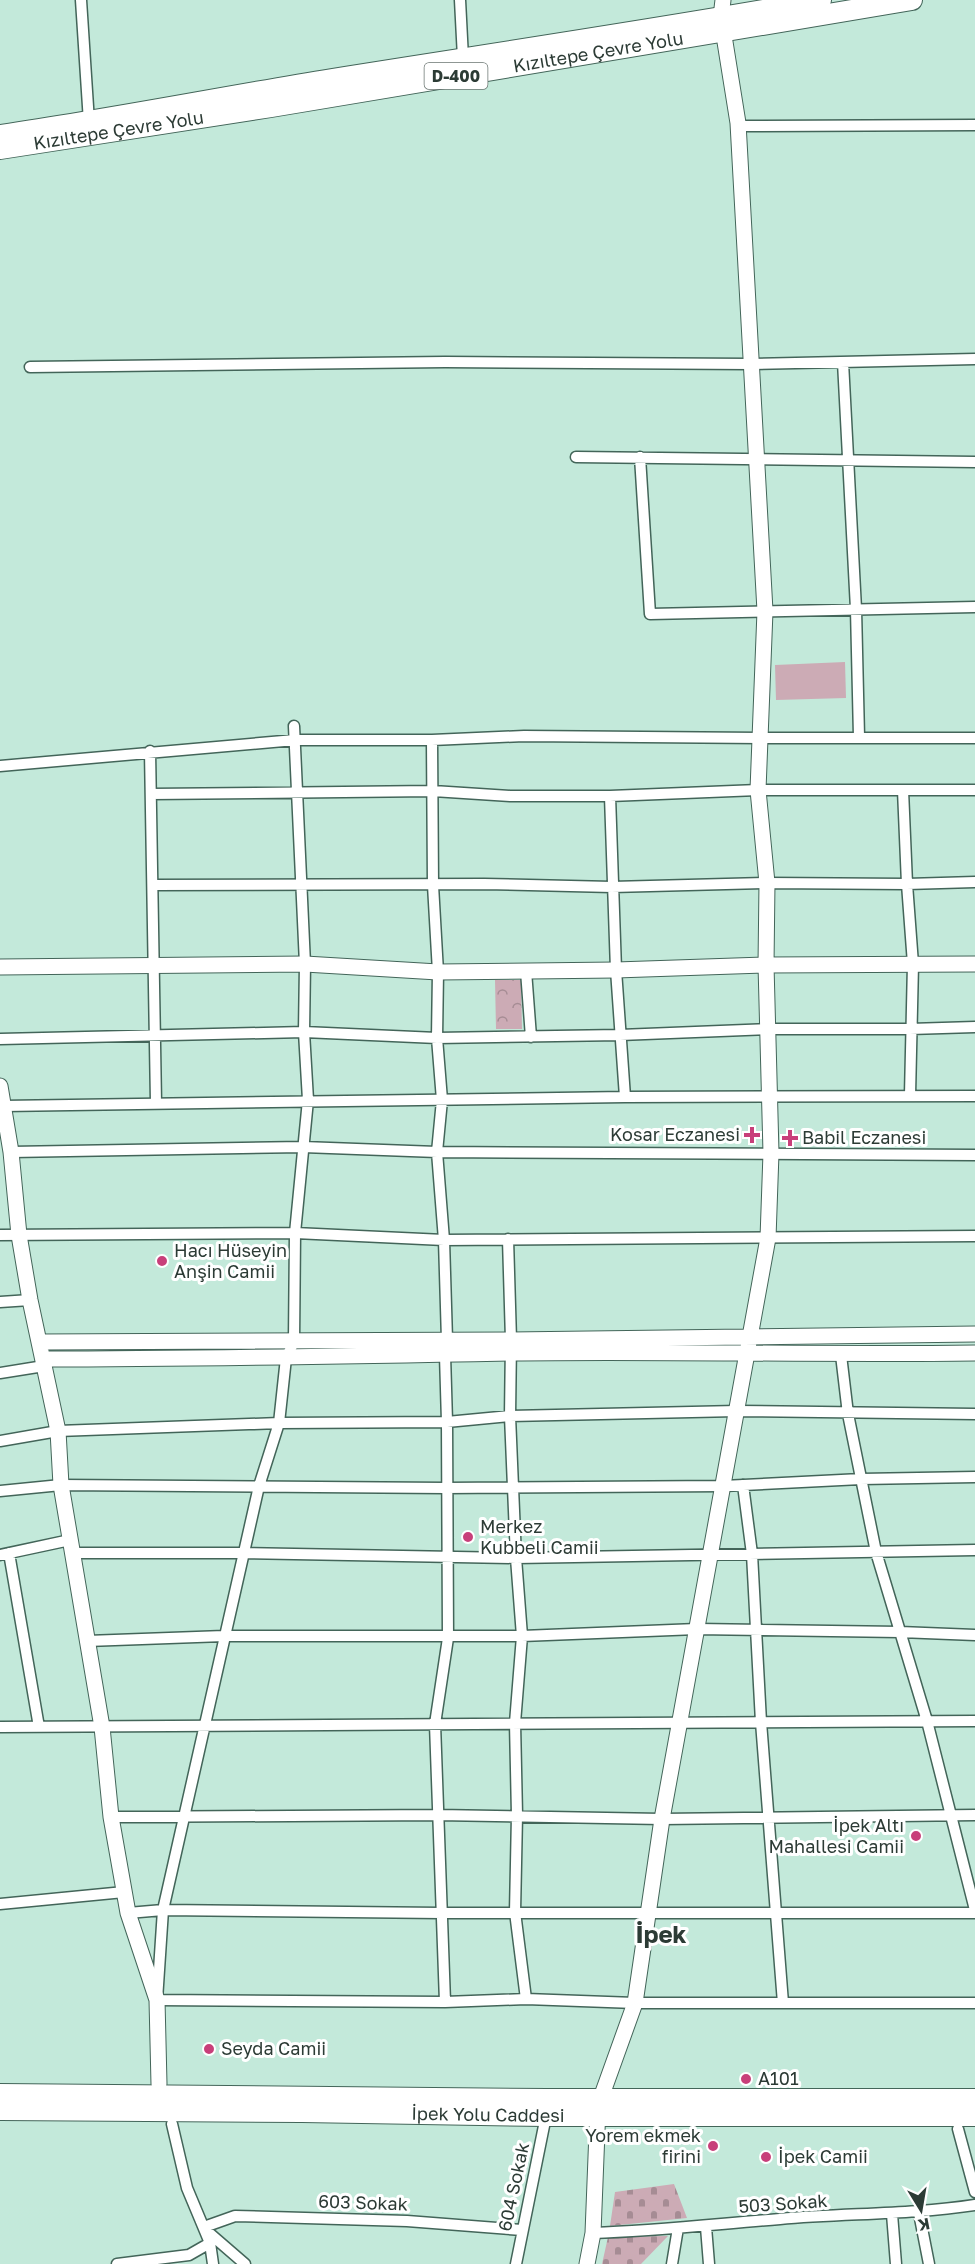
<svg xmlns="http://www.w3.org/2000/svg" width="975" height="2264" font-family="'Golos Text',sans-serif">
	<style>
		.cemetery { fill: url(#cemetery-stones) }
		.park { fill: url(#park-crowns) }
		.pitch { fill: #ccabb5 }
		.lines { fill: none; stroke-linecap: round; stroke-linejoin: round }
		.street-casing { stroke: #436559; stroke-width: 13 }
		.secondary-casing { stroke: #436559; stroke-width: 17 }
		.highway-casing { stroke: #436559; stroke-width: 22 }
		.street { stroke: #fff; stroke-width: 10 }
		.secondary { stroke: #fff; stroke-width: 15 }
		.highway { stroke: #fff; stroke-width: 20 }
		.poi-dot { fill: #c83f7a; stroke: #fff; stroke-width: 2 }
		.labels { text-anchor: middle; stroke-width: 6; stroke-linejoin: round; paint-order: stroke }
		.shield { fill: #fff; stroke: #6b7672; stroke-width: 1.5 }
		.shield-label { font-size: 16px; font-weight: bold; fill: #2c3b35 }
		.street-label { font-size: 18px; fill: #2c3b35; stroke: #fff }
		.poi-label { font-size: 18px; fill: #2c3b35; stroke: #fff; text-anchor: start }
		.district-label { font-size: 24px; font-weight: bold; fill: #2c3b35; stroke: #fff }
	</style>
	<defs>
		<pattern id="cemetery-stones" width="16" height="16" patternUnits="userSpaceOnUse" patternTransform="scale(1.5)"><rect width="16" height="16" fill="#ccabb5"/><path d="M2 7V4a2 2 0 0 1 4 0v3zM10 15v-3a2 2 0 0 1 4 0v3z" fill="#a68c94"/></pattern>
		<pattern id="park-crowns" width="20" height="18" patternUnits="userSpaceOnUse" patternTransform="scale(1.5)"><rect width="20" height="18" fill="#ccabb5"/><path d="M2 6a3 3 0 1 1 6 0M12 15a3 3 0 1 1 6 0" fill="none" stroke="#a68c94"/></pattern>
	</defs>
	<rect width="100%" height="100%" fill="#c3e9da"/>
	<!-- cemetery -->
	<path class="cemetery" d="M674,2184L687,2218L610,2226L615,2192Z
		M668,2236L641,2264H602L608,2237Z"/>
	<!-- park -->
	<path class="park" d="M495,980H521L522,1029H496Z"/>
	<!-- pitch -->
	<path class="pitch" d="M845,662L846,698L776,700L775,665Z"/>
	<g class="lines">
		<defs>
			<path id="street" d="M81,0L89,122
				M460,0L463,58
				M738,126L975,125
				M843,362L856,609L859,737
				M30,367L445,362L751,364L975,359
				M576,457L975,462
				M640,457L650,614L975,607
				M294,726L305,964L304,1032L308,1100L295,1233L294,1342L286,1358L279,1423L259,1486L163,1910L157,2000L445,2002L526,1999L635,2003H975
				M432,740L433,885L438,972L437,1038L442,1100L437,1152L444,1240L447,1340L445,1355L447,1422L448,1638L435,1724L445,2002
				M150,751L156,1103
				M0,766L295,740H432L524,736L761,738H975
				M903,790L907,884L913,964L910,1095
				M151,794L433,791L510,796H610L758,790H975
				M610,796L616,970L625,1097
				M153,885L484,884L612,887L767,883L907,884L975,882
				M526,971L531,1037
				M0,1039L304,1032L437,1038L620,1035L768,1029H910L975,1027
				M3,1106L625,1097L975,1096
				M11,1152L303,1147L437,1152L975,1155
				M0,1235L295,1233L444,1240L975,1236
				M508,1239L511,1340L510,1416L516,1558L522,1636L515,1723L517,1815L515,1912L526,1999
				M0,1302L30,1300
				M841,1355L848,1414L876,1552L927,1721L975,1910
				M0,1373L44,1366
				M0,1441L58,1431L279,1423L447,1422L510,1416L737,1411L975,1414
				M743,1485L752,1554L761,1722L783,2003
				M0,1491L61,1485L446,1488L723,1486L861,1479L975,1477
				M9,1553L39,1727
				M73,1553H244L516,1558L975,1550
				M0,1555L70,1540
				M87,1641L224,1636H522L697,1629L900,1632L975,1635
				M0,1727L975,1721
				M111,1817L438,1815L662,1819L975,1815
				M0,1904L124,1892
				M128,1913L163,1910L441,1913H975
				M172,2124L187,2188L210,2243L213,2264
				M958,2129L975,2192
				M919,2213L929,2264
				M892,2214L896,2264
				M204,2227L235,2216L407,2221L522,2230
				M706,2227L709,2264
				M208,2232L245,2264
				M593,2233C656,2231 717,2224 780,2219C845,2213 910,2215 975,2205
				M117,2264L189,2255L210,2243
				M516,2264L546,2116
				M672,2264L678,2228"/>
			<path id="secondary" d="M0,967L305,964L438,972L616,970L766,965L975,964
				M0,1086L11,1152L19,1235L30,1300L58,1431L61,1485L102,1727L111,1817L128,1913L157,2000L159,2084
				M39,1342L511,1340L975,1334
				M43,1359C199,1359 355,1356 511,1353C666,1351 820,1355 975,1353
				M587,2264L593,2233L598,2106L635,2003L662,1819L768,1238L771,1153L766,965L767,883L758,790L765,611L738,123L721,17L723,0"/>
			<g id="highway">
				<path d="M0,135C111,119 221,97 332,79C495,53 658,29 821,0"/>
				<path id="s1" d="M0,149L271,107L912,0"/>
				<path d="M0,2094L547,2099H975"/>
				<path id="s2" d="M0,2110L302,2112L546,2116H975"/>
			</g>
		</defs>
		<!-- street casing -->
		<use href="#street" class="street-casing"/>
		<!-- secondary casing -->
		<use href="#secondary" class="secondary-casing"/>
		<!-- highway casing -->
		<use href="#highway" class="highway-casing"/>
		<!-- street -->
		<use href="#street" class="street"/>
		<!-- secondary -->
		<use href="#secondary" class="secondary"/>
		<!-- highway -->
		<use href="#highway" class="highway"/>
	</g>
	<!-- markers -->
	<g class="poi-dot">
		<path d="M749 1126h6v6h6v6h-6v6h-6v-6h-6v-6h6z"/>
		<path d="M787 1129h6v6h6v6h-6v6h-6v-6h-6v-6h6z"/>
		<circle cx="162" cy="1261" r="6"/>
		<circle cx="468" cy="1537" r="6"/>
		<circle cx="916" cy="1836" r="6"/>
		<circle cx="209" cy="2049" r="6"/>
		<circle cx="746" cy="2079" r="6"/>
		<circle cx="713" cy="2146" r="6"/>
		<circle cx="766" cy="2157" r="6"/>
	</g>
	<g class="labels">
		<!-- shield labels -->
		<rect class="shield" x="424.5" y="63" width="63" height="26" rx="4.5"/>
		<g class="shield-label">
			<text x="456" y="82">D-400</text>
		</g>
		<!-- street labels -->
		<g class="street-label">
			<text dy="6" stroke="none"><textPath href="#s1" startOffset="606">Kızıltepe Çevre Yolu</textPath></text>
			<text dy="6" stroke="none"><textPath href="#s1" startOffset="120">Kızıltepe Çevre Yolu</textPath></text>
			<text dy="6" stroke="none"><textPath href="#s2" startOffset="488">İpek Yolu Caddesi</textPath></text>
			<text transform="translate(514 2187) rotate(-78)" y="6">604 Sokak</text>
			<text transform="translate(363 2203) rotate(2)" y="6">603 Sokak</text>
			<text transform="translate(783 2204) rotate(-4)" y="6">503 Sokak</text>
		</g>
		<!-- poi labels -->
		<g class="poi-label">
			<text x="740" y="1141" text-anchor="end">Kosar Eczanesi</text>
			<text x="802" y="1144">Babil Eczanesi</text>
			<text x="174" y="1257">Hacı Hüseyin<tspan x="174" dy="21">Anşin Camii</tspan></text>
			<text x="480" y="1533">Merkez<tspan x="480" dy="21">Kubbeli Camii</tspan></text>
			<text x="904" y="1832" text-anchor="end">İpek Altı<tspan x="904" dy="21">Mahallesi Camii</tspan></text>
			<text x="221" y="2055">Seyda Camii</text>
			<text x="758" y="2085">A101</text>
			<text x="701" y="2142" text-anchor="end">Yorem ekmek<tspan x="701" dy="21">firini</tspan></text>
			<text x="778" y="2163">İpek Camii</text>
		</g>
		<!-- district labels -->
		<g class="district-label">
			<text x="661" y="1943">İpek</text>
		</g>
	</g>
	<!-- north arrow -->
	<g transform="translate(921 2210) rotate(169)" stroke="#ffffff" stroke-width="4.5" paint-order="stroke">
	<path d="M0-4.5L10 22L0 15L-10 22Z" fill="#2c3b35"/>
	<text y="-9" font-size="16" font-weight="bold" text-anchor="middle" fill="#2c3b35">K</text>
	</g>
</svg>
